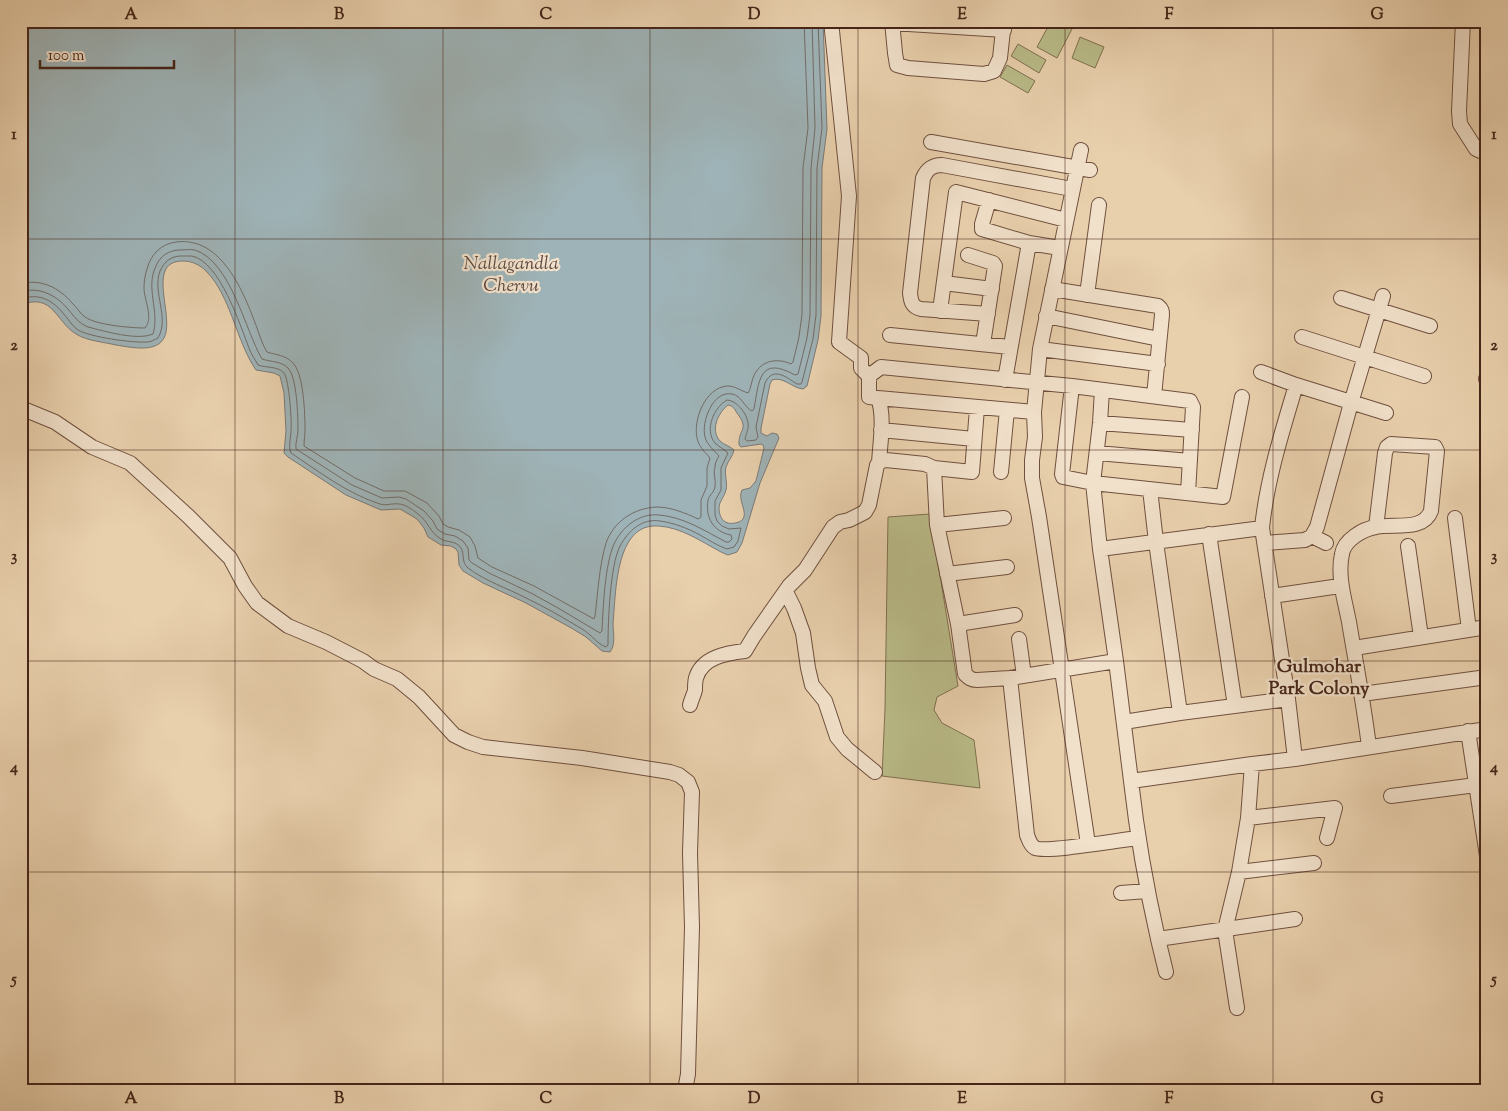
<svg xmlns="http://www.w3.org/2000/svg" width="1508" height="1111" font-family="'Sorts Mill Goudy',serif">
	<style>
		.green { fill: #b9bb88; stroke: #807050 }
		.water { fill: #9eb3b7; stroke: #7b7a78; fill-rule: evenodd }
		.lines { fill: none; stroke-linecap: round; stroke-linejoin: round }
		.shore { stroke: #726c68; stroke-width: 1 }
		.minor-casing { stroke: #6f503e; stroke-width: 16 }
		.minor { stroke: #f1e0ca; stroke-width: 14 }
		.grid { fill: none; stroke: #462519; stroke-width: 1; stroke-opacity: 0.55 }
		.labels { text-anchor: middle; stroke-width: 4.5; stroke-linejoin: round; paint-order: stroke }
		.water-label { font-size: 19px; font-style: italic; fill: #5c4840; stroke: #f1e0ca }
		.neighbourhood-label { font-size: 19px; font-weight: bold; fill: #462519; stroke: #f1e0ca }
		.neatline { fill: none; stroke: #462519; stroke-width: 2 }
		.grid-label { font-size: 16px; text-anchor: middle; font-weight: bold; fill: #462519 }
	</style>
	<rect width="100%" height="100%" fill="#e9d0ad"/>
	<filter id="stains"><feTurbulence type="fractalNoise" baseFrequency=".004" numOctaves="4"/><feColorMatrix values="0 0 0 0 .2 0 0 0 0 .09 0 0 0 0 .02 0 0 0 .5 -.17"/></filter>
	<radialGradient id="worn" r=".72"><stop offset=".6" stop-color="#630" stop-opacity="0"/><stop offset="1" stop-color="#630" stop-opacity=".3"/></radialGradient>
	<!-- green -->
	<path class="green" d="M1051,21H1063L1073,27L1057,58L1037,47Z
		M1080,37L1104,47L1095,68L1072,58Z
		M1018,44L1046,60L1039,73L1011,56Z
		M1007,65L1035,81L1028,93L1000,77Z
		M930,514L958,686L937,697L934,710L942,723L974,740L980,788L882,776L885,709L888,517Z"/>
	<!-- water -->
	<path class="water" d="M21,21H823L827,129L822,168L821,316L818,340L807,386L803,389C792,388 783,376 772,380L770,384L761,428V433L767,436L772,433L777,434L779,438L760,483L742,543L737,552L728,555L721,552C702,542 681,527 658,526C615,523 616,593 613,623C613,632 616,645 610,652L602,651L586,637L573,629L526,603L483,583L463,571L459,565L458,552L456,549L451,546L441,545L428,537L424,528L417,519L400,509L381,510L346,495L288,457L284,453L286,431L284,393L280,376L274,373L256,370C236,341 231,296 206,271C200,265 192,261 183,261C142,261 180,324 161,342C151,352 129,347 116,345C104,342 87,341 76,334C56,322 53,292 21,305ZM728,405C733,406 734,408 737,413C750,430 738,429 739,445L741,447L761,444L763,445L764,448L756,481L750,488L742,490C737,500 748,511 743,519C740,523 732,524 728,523C719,521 717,507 721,501C723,497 725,494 726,490C728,483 724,475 726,467C728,461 733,456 734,450C730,446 724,445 720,441C710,430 718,413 728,405Z"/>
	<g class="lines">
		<!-- shore -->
		<path class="shore" d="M21,284C40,278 60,288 72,303C77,307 80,314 85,317C96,325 131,328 145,328C154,318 144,300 144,288C144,281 145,275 147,269C151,254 161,244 176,242C222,236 244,293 257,328C260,336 262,344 267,352C276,355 285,355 292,362C304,372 305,415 305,430C305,435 304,440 304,446L355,478L384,491H405L427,503L439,516L443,524L448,527L459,530L470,537L475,546L478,558L492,567L534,586L594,619L595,616C598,592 599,567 606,543C614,521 634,508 657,507C670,507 686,513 698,519L701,517V500L707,486V468L710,458C705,452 699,447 697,438C693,420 705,388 727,386C736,386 741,391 748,393C751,389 751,383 753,378C759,361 776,357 791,364L793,362L799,337L802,314L803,168L808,128L804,21
			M21,292C38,286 56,295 67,308C74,316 78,323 88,327C104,331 137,341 153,334C160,311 145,288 156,266C160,256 169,250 180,250C185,250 191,249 195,250C231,262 245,330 262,359C271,362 281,361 288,368C297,377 298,417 298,430C298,436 295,443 296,449L352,485L382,498L399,497L406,499L424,511L433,521L437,529L445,534L455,536L463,541L468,548L469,560L472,563L489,573L531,593L558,608L600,633L602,631C603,608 605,564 614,544C622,527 639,513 659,515C684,517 705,531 726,542H729L732,539L731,535C714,532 705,518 708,500C709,495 715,492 715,486C716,480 713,473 715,467C715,463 717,459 719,456C714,450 707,445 705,437C701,422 713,390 732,394C742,396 744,407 752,411L754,409C759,381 759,355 795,375L798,374L807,338L810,315L811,168L815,128L812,21
			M21,299C38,293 51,299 62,312C68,318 71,325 78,330C90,337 132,343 147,342C151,342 154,340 158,338C170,317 152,293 160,271C164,262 171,256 181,256C184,256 189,256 192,256C220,262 240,325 249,348C251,354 255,359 258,365C266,368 278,366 284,373C289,379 292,421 291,430C291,438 288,446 291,453C318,471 348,494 380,504C386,506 392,503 399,504C405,504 413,510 418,514C429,522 429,532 441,539C447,543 456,540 461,548C465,555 461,562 468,568C485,581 507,588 526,598C545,607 564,618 582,629C591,634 597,644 606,647L608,645C608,621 610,566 620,546C628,531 642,518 660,521C674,523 687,528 700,535C709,540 718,546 727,549L734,547L738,541L741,528L729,529L722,526L717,521L715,515V501L721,490V468L728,453C724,449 719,447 715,443C704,430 714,407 727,400C736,400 747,413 748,423C749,429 746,434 745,439L747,441L756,440L758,437L756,427L765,383C773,366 786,377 797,384H801L802,382L813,339L816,315L817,168L822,128L818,21"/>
		<defs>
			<path id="minor" d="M831,21L849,196L839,342L861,358V368L869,376
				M892,21L895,53L897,65L908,68L984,74L994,71L1000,58L1004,21
				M1463,21L1459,111L1460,124L1476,149L1487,154
				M892,23L1004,30
				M931,142L1090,170
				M1081,150L1040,349L1034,412L1035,437L1032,460V478L1039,517L1088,844
				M989,200L982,224V229L1029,243L1005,380
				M1029,243L1060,248
				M968,255L993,263L995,266L983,344
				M944,283L992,289
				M1052,289L1158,306C1162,309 1162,311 1162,315L1154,396
				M1087,295L1099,205
				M1341,298L1430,326
				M940,311L956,192L1066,220
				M988,314L921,309C912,307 911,302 910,293L923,178C927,169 932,165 942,165L1072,189
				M1046,316L1159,339
				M890,335L1010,347
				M1302,337L1424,376
				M1040,349L1158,364
				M1261,372L1296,385L1386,413
				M1486,379H1487
				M1072,386L1062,474L1063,477L1093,483L1223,497L1242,397
				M1102,390L1100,423L1093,483L1100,549L1116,661L1131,781
				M878,398L1034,412
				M21,408L55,422L92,447L130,463L188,516L230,558L245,586L257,603L288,626L326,642L363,661L374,669L397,679L419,697L454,735L468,742L483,747L582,758L670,772L679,775L688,782L692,792L690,853L692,927L688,1074L685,1090
				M1100,423L1192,430
				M881,430L974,439
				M1097,453L1190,461
				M879,463C880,444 885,416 878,398L869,397V376L881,367L1072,386L1190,401L1193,407L1188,493
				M934,468L937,525L958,624L965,674C969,678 971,680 977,680L1010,678L1116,661
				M1001,472L1007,410
				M1150,489L1156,542L1180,713
				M1455,518L1469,630
				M937,525L1004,518
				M1209,534L1235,706
				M1312,536L1326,543
				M1265,543L1305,540L1312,536L1317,527L1351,403L1383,296
				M1408,546L1421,637
				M1100,549L1262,528
				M947,574L1007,567
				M786,592L794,608L803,633L808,668L812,685L825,701L837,737L847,749L875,772
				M1272,596L1333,587
				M958,624L1015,615
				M1019,639L1024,676
				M1354,648L1487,627
				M1010,678L1027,835C1029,840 1030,845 1035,848C1046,853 1120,840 1138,838
				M1362,694L1487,677
				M690,705C691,700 694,695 695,690C695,686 695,682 696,678C702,657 727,653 745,651L754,636L789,586L805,570L833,527L840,522L849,520L865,512L869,505L877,465C880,462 881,461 886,460L925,464L934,468L972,472L977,408
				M1124,722L1180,713L1288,699
				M1468,731L1487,856
				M1369,747C1364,705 1356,664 1349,622C1345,601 1337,576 1342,554C1344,540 1363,529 1376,527C1393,523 1423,532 1431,511L1437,451L1435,447L1391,444L1387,447L1385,453L1376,527
				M1295,759L1288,699L1262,528C1267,479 1282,432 1296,385
				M1391,796L1476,785
				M1248,818L1335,808L1327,838
				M1239,872L1314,863
				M1121,893L1147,891
				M1295,919L1158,939C1146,886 1137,834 1131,781L1252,764L1295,759L1487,729
				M1158,939L1166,972
				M1237,1008L1225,930L1239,872L1248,818L1252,764"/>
		</defs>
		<!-- minor casing -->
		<use href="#minor" class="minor-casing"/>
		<!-- minor -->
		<use href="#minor" class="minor"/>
	</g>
	<!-- grid -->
	<path class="grid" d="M235,21V1090M443,21V1090M650,21V1090M858,21V1090M1065,21V1090M1273,21V1090M21,239H1487M21,450H1487M21,661H1487M21,872H1487"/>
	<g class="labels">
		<!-- water labels -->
		<g class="water-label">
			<text x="511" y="269">Nallagandla<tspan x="511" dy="22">Chervu</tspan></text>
		</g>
		<!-- neighbourhood labels -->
		<g class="neighbourhood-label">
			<text x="1319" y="672">Gulmohar<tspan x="1319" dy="22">Park Colony</tspan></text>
		</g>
	</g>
	<!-- margin -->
	<rect width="1508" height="1111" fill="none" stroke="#e9d0ad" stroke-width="55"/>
	<!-- scale -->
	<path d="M40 60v8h134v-8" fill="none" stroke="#462519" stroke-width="2.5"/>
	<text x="48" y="60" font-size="15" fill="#462519" stroke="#f1e0ca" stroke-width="4" paint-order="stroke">100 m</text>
	<rect x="28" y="28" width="1452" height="1056" class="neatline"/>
	<g class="grid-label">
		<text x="131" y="19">A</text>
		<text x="339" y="19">B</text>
		<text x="546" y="19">C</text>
		<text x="754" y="19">D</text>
		<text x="962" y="19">E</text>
		<text x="1169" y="19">F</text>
		<text x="1377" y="19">G</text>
		<text x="14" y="139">1</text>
		<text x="1494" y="139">1</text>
		<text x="14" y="350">2</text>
		<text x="1494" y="350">2</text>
		<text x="14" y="561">3</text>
		<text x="1494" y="561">3</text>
		<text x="14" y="772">4</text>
		<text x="1494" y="772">4</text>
		<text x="14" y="984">5</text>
		<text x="1494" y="984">5</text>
		<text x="131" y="1103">A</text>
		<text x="339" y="1103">B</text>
		<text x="546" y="1103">C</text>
		<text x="754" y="1103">D</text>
		<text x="962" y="1103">E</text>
		<text x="1169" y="1103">F</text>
		<text x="1377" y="1103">G</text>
	</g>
	<rect width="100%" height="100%" filter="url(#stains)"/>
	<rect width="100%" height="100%" fill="url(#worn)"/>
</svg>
